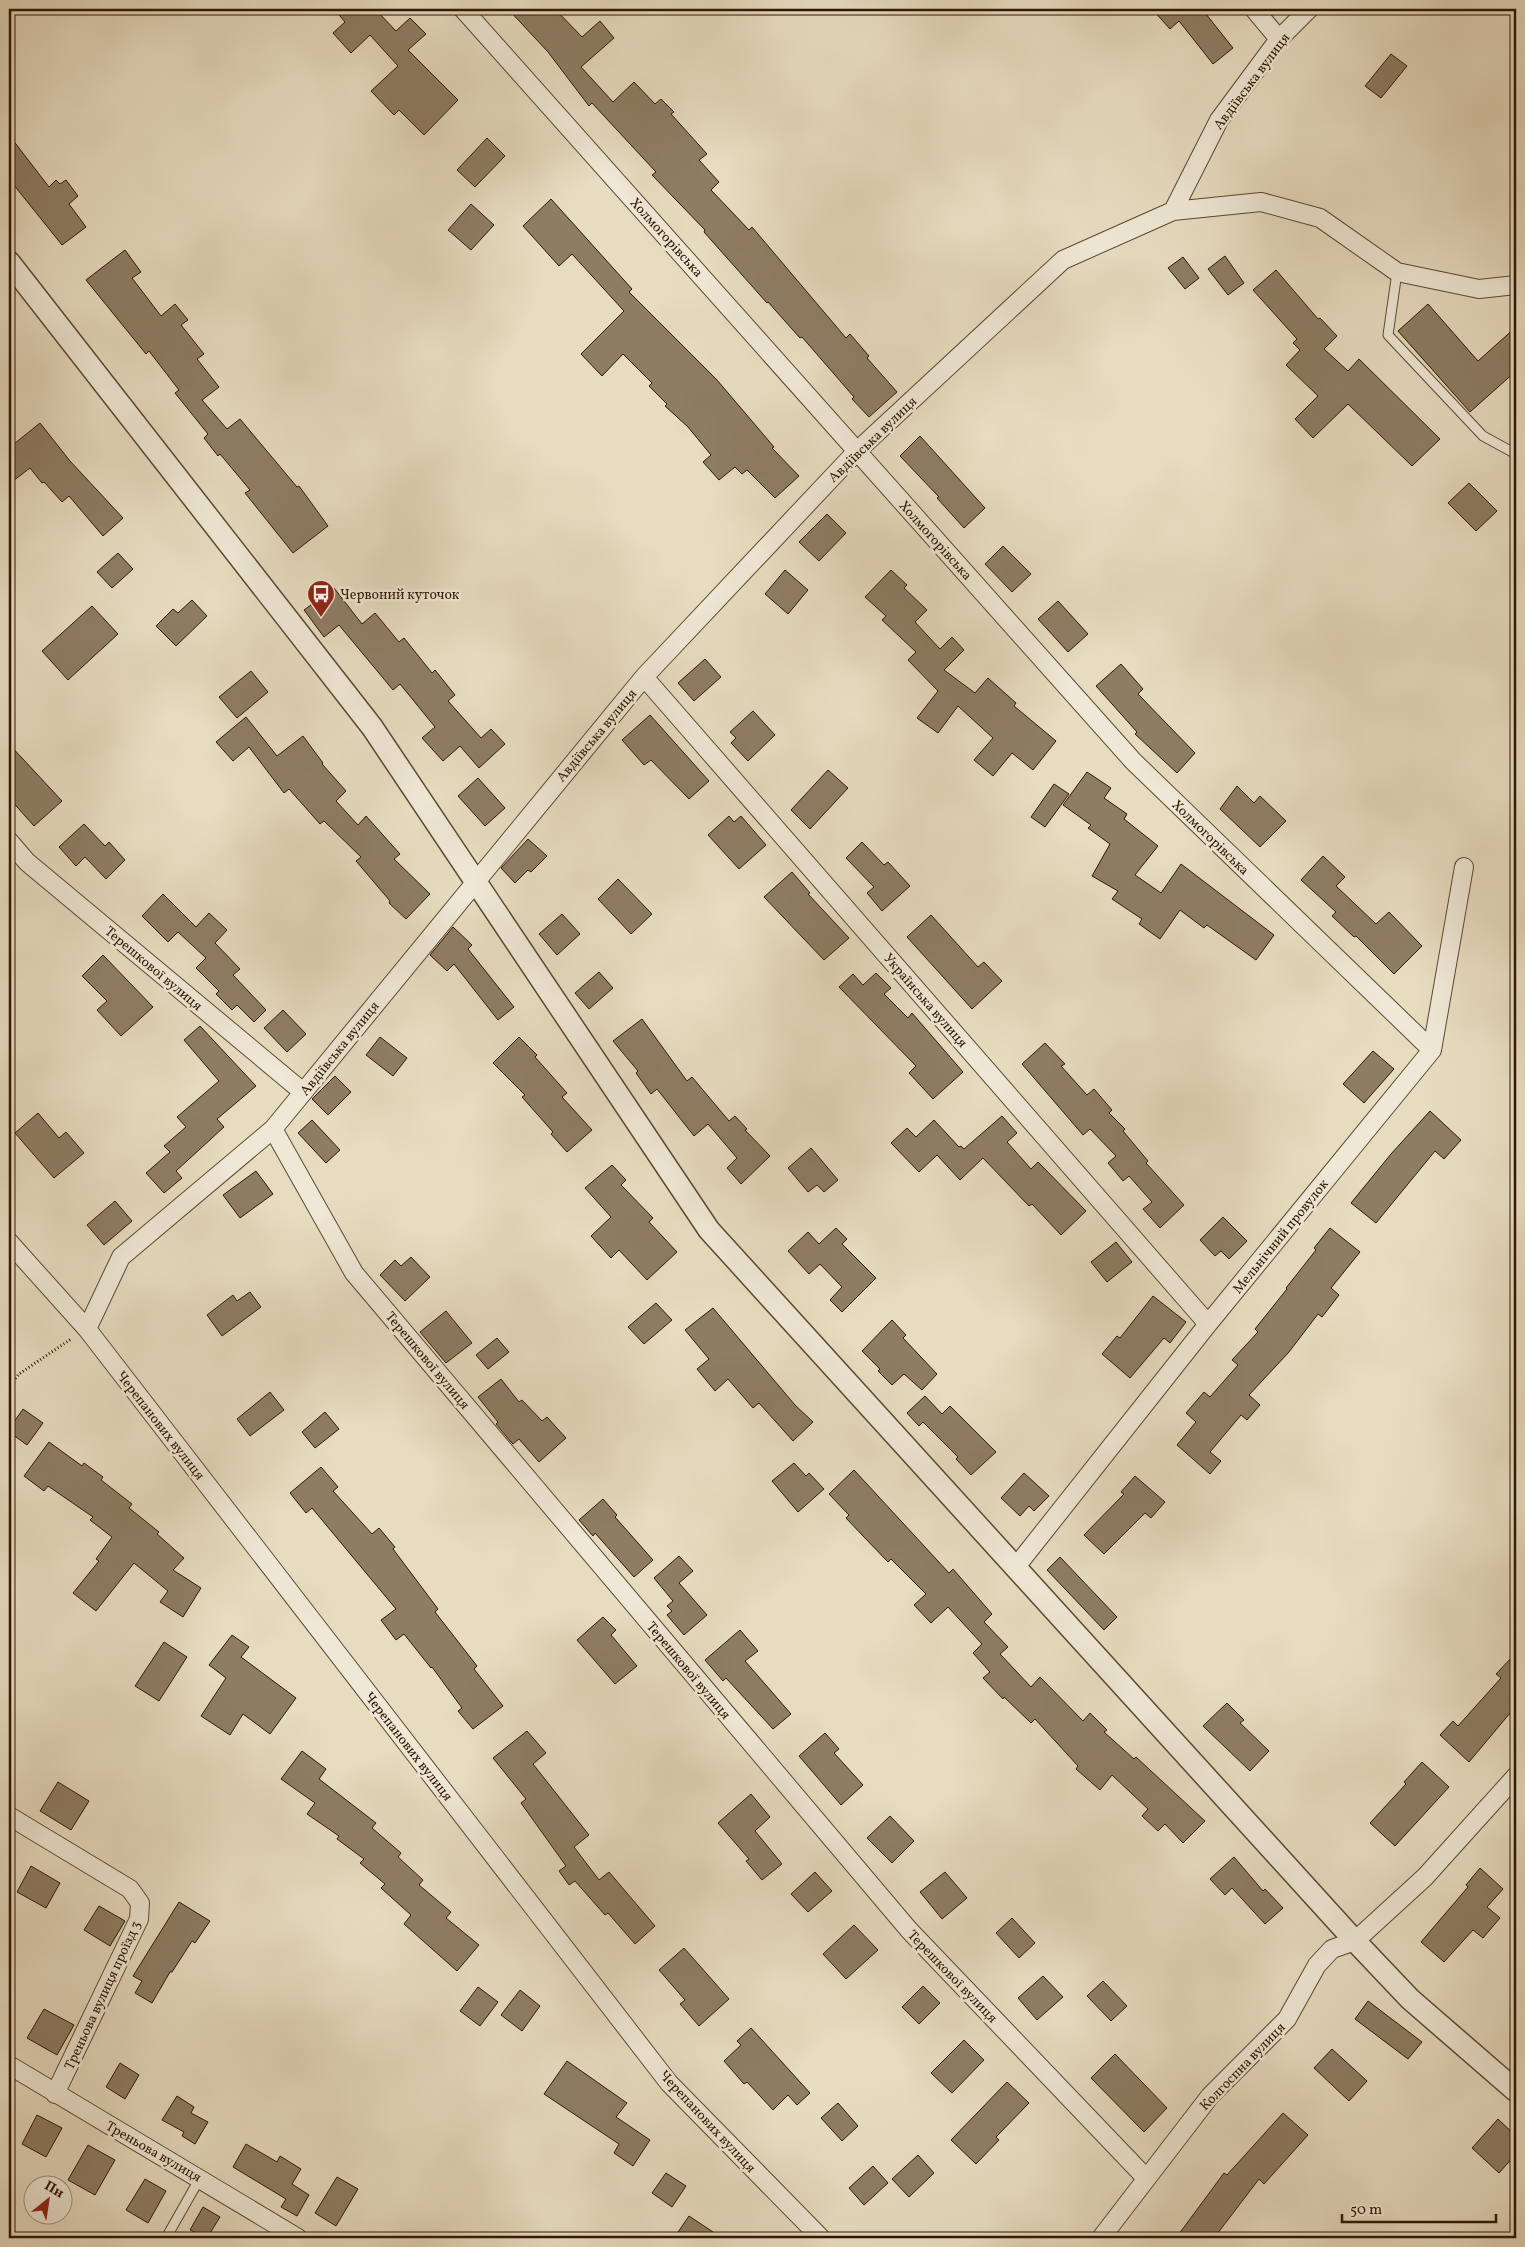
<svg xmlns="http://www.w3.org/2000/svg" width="1525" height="2247" font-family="Vollkorn,serif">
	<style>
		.building { fill: #8e7d64; stroke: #2e1701 }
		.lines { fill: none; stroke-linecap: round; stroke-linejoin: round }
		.service-casing { stroke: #5c4831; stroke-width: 11 }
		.minor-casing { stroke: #5c4831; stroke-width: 20 }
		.tertiary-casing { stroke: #5c4831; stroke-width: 24 }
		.path { stroke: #2e1701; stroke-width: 3; stroke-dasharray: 1 2.5; stroke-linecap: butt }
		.service { stroke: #efe8d6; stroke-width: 9 }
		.minor { stroke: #efe8d6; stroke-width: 18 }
		.tertiary { stroke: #efe8d6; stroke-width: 21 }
		.labels { text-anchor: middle; stroke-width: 5; stroke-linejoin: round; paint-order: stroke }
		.street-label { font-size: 14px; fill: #2e1701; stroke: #efe8d6 }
		.poi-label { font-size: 14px; fill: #2e1701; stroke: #efe8d6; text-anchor: start }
	</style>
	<rect width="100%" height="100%" fill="#e7dcc0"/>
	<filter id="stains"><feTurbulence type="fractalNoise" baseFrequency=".004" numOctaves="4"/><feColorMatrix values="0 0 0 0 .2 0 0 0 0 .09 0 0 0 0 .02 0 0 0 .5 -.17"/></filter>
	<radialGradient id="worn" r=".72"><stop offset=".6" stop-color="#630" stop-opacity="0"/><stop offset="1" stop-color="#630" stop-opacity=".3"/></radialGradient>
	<!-- building -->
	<path class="building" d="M334,9H375L396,31L410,18L426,34L408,50L458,100L424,135L399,110L394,115L371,91L398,66L370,35L351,53L333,33L345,22Z
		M508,9H555L582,37L600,21L614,38L581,67L613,102L634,82L655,104L661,99L674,112L671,114L707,154L699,160L719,182L711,190L749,230L752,227L846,338L850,334L869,356L867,358L897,392L869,417L852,399L854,397L802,337L800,338L768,302L767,303L704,232L705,230L652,175L656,172L592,103L589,106L548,52Z
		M1152,9H1202L1233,48L1213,64L1179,21L1170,29Z
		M1391,54L1407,66L1381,98L1365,86Z
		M9,135L49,187L56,180L60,184L66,180L78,196L69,204L86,227L62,245L9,179Z
		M487,138L505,156L475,187L457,170Z
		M551,199L632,289L629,292L717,380L774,447L772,448L799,476L775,498L747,470L742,474L735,467L719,480L703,462L711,455L688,427L665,406L667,404L649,386L652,383L623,354L602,376L581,354L624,311L572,254L559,266L523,226Z
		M471,204L494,225L471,250L448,230Z
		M125,250L141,272L132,278L161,316L175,304L188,320L181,325L204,354L197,359L219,387L202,400L227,429L240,419L297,487L299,486L328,526L293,553L245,493L250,490L220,454L218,456L204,438L208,434L175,393L179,390L149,351L146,354L86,280Z
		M1225,256L1244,283L1228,295L1208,269Z
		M1183,257L1199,278L1185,289L1168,268Z
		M1276,270L1318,319L1320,318L1337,336L1324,349L1348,371L1359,359L1440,439L1412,466L1348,404L1313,438L1295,419L1318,396L1286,365L1300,350L1293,343L1297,339L1253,290Z
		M1428,304L1478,361L1516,327V371L1470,412L1398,331Z
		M40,423L70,461L123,518L103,536L69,496L62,502L44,482L42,483L30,468L9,484V448Z
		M920,436L985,508L964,528L937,498L939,497L900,456Z
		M1469,483L1497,511L1476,531L1448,503Z
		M827,514L846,533L819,561L799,542Z
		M1003,546L1031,574L1012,592L985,564Z
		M118,553L133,569L112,588L97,572Z
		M785,570L808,590L788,614L765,594Z
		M891,570L907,585L904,588L927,610L915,622L940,649L952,637L964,650L944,670L975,693L988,678L1016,703L1014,706L1056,741L1033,770L1012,753L993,776L974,760L993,738L958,706L938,733L917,718L938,691L908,660L916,652L882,620L886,616L865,597Z
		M334,588L362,624L375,613L399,642L404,638L432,673L435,670L455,695L448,701L481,738L491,729L505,744L479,768L460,746L443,761L422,738L435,727L400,684L393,690L339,625L324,637L304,610Z
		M192,600L207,616L176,646L156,626L173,609L178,613Z
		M1058,601L1088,634L1068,652L1038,619Z
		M92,606L118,634L68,680L42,651Z
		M705,659L721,677L694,701L678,683Z
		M1121,664L1143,689L1138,694L1195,753L1177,773L1135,734L1137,732L1096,686Z
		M251,671L268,692L237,718L219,697Z
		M753,711L775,735L748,761L731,743L736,738L730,732Z
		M650,715L709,781L689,799L651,760L644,765L622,740Z
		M246,717L277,756L303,736L323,763L322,764L346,791L336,801L358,825L366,816L400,854L394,859L430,894L406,919L389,903L390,901L356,861L361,857L324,821L320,824L289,789L284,793L249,747L233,761L216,742Z
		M9,744L62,801L34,826L9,798Z
		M828,770L848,788L810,829L791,810Z
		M1087,772L1111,788L1104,798L1127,814L1124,819L1158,846L1135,875L1161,893L1181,864L1274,935L1256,960L1207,925L1204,928L1180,910L1160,939L1139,924L1142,919L1112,899L1118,891L1092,876L1110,844L1088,828L1091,825L1063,805Z
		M478,778L505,808L485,826L458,796Z
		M1054,784L1069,794L1045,827L1031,817Z
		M1237,786L1254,803L1260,796L1286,821L1260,847L1220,809Z
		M729,816L734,822L741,816L766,845L739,869L708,835Z
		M84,824L105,846L109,842L125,860L106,879L85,857L76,866L59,847Z
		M528,839L547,856L531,872L528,870L515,883L501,868Z
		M862,842L884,865L888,862L910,886L882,911L867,893L874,887L846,858Z
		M1323,856L1345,877L1336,886L1376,924L1389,912L1422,946L1394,974L1356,936L1354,937L1332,916L1336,912L1301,880Z
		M792,872L810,893L808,894L849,938L824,960L764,897Z
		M618,879L652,914L631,934L598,899Z
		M163,894L196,927L209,913L227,930L215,943L240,969L233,975L266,1010L254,1022L237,1005L232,1010L216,994L219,991L196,968L206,958L178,932L168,942L142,916Z
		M562,914L580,934L557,955L539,934Z
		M931,915L978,967L984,962L1002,981L972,1009L907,937Z
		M453,927L472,945L468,949L514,1007L498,1020L454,964L447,971L430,955Z
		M103,955L153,1007L121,1036L97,1010L107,1001L82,976Z
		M599,972L613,988L589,1009L575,993Z
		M876,973L891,988L884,994L908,1018L912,1013L963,1072L933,1099L909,1073L916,1066L839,987L853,974L863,985Z
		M283,1010L306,1034L287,1052L264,1028Z
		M642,1019L687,1081L692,1077L729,1121L735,1116L747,1129L745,1130L770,1156L741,1184L727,1168L737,1158L708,1124L694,1136L657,1089L651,1094L636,1073L638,1071L613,1041Z
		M200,1026L256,1086L217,1119L224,1127L176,1171L182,1178L164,1193L146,1173L170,1152L164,1146L186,1127L177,1117L219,1081L184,1040Z
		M380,1037L407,1058L393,1076L366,1055Z
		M519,1037L537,1055L535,1057L567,1093L562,1097L592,1130L567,1152L551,1134L553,1132L522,1097L525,1095L493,1063Z
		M1045,1043L1065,1064L1061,1066L1087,1095L1094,1089L1112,1110L1109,1113L1125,1129L1123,1131L1148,1161L1146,1163L1184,1205L1160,1228L1143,1209L1152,1202L1129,1176L1123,1181L1108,1163L1116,1156L1090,1129L1083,1135L1022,1064Z
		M1373,1051L1394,1069L1364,1103L1343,1084Z
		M335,1076L351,1092L328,1115L312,1099Z
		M1430,1111L1461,1140L1444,1159L1435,1151L1376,1223L1351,1203L1391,1154Z
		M38,1113L59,1138L66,1132L84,1153L54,1178L15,1133Z
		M1002,1116L1017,1133L1007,1142L1031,1169L1038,1162L1086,1211L1061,1235L1032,1204L1029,1206L983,1158L960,1180L937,1155L919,1172L891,1143L907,1128L916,1137L934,1120L959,1147L961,1146L964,1149Z
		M312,1120L340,1150L326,1163L298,1133Z
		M811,1148L838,1180L824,1192L817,1185L808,1192L788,1168Z
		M612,1165L626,1180L621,1185L653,1218L649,1222L677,1252L647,1280L619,1250L611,1258L591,1236L611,1217L585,1188Z
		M256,1171L273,1194L240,1218L223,1195Z
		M115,1201L132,1221L104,1245L87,1225Z
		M1223,1217L1247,1241L1229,1259L1221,1251L1215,1256L1200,1240Z
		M836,1228L847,1239L842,1244L876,1278L842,1312L830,1300L842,1287L820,1264L809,1274L788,1251L808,1232L819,1244Z
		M1330,1228L1360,1252L1331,1288L1339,1295L1322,1317L1318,1314L1289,1352L1249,1395L1260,1405L1247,1420L1241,1415L1210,1452L1221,1461L1210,1474L1177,1445L1196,1422L1186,1413L1204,1392L1210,1397L1238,1365L1232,1360L1258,1332L1255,1329L1287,1289L1286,1288L1316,1250L1314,1248Z
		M1116,1242L1132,1262L1107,1282L1091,1262Z
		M411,1257L430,1277L405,1301L380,1275L395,1260L401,1266Z
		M250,1292L261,1307L222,1336L207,1315L233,1295L237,1301Z
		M1153,1296L1186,1322L1170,1343L1164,1338L1130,1378L1102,1354L1117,1336L1120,1338Z
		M656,1303L672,1320L644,1344L628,1327Z
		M713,1308L795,1405L813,1422L793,1441L759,1403L753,1408L728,1379L715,1391L697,1369L709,1359L685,1330Z
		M446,1311L472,1343L446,1363L420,1332Z
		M892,1320L906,1335L903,1338L937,1374L922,1390L904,1374L892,1385L878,1371L880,1369L862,1351Z
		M497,1338L509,1352L488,1369L476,1355Z
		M501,1379L519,1402L522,1400L542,1421L547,1417L566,1438L539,1462L519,1439L513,1444L511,1442L496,1424L498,1422L478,1397Z
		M270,1392L284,1410L250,1436L237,1419Z
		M925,1396L942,1414L950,1406L996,1452L971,1475L956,1459L958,1457L923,1422L919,1426L907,1413Z
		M23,1409L43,1423L27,1445L9,1432V1429Z
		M325,1412L339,1429L315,1448L302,1432Z
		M49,1442L82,1466L84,1463L103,1477L101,1480L132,1504L129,1508L159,1532L157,1534L184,1558L173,1570L201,1588L183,1617L160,1602L168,1591L134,1563L96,1611L73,1593L99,1561L96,1559L112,1537L90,1520L93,1517L48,1486L44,1491L24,1476Z
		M794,1463L806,1476L809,1473L824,1489L798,1512L772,1481Z
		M321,1467L338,1487L333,1491L372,1534L379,1528L395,1547L393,1549L438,1609L435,1612L477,1666L474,1669L503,1706L473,1729L458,1711L462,1708L432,1667L431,1668L404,1634L396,1640L381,1620L396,1609L312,1508L306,1513L290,1493Z
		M854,1470L949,1573L953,1569L992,1614L984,1622L1008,1647L1000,1654L1031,1687L1040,1677L1083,1721L1090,1713L1107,1730L1104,1732L1134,1759L1136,1757L1205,1821L1183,1843L1165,1824L1158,1831L1142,1816L1148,1809L1112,1775L1100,1790L1076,1769L1078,1766L1035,1719L1031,1723L1004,1697L1003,1699L983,1678L990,1672L973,1653L982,1644L948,1607L931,1623L914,1605L926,1594L891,1559L888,1562L863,1536L846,1518L849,1515L829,1494Z
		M1024,1473L1049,1496L1034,1511L1029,1506L1020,1516L1001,1498Z
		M1135,1476L1165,1502L1151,1518L1145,1513L1104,1554L1084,1535L1124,1494L1121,1492Z
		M603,1499L617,1515L615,1517L653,1560L634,1577L595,1533L593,1536L579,1520Z
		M679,1556L693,1571L679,1583L707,1615L684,1635L667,1615L672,1611L667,1606L673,1601L654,1578Z
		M1060,1557L1117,1617L1104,1630L1047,1570Z
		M603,1617L616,1630L611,1635L637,1666L615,1684L577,1640Z
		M740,1630L758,1651L745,1661L791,1714L773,1729L726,1678L723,1681L705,1660Z
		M232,1635L249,1647L241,1657L296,1698L270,1734L243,1714L230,1735L201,1716L226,1678L209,1665Z
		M164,1642L187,1657L159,1701L135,1686Z
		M1516,1653V1706L1469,1762L1440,1735L1453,1721L1458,1726L1501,1678L1496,1674Z
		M1227,1703L1244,1720L1240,1723L1269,1751L1250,1771L1203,1726Z
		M527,1731L546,1753L533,1764L589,1835L574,1847L599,1880L609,1872L655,1926L635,1944L608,1913L605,1915L575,1881L569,1885L559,1871L566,1866L521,1803L526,1799L493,1758Z
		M825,1733L839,1749L834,1753L863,1785L841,1805L799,1756Z
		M302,1751L326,1769L319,1779L376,1823L372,1828L401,1853L398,1857L423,1880L419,1885L451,1912L446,1918L479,1945L457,1971L404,1924L411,1915L381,1888L385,1884L360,1863L364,1859L337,1839L339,1836L307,1814L315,1803L281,1779Z
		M1422,1762L1449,1787L1395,1846L1370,1823L1406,1784L1404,1782Z
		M58,1782L89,1801L71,1830L40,1811Z
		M751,1794L770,1817L755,1831L782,1864L762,1880L746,1861L749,1859L718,1823Z
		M890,1816L914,1841L892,1863L867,1838Z
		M1234,1857L1263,1891L1265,1889L1283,1908L1265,1924L1232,1888L1225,1895L1210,1879Z
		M31,1866L60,1883L46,1908L17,1892Z
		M1480,1868L1503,1889L1487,1907L1500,1918L1483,1938L1473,1930L1444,1962L1421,1942L1468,1887L1466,1885Z
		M815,1872L832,1891L808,1912L791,1894Z
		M945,1872L967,1898L942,1919L920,1892Z
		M179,1902L210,1921L195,1943L192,1941L172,1972H170L152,2003L135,1993L142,1981L133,1976Z
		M99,1906L125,1921L110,1946L84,1930Z
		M1012,1918L1035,1943L1019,1958L996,1933Z
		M854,1925L878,1950L846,1979L823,1954Z
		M684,1948L729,1999L699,2026L680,2004L685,2000L659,1970Z
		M1043,1976L1063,1997L1037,2020L1018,1998Z
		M1103,1981L1127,2006L1111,2021L1087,1996Z
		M923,1986L940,2003L919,2024L902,2007Z
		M478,1987L498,2002L480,2026L460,2011Z
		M520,1990L540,2006L522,2031L501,2015Z
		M1368,2001L1422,2042L1408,2059L1355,2019Z
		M44,2009L74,2025L57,2055L27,2038Z
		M751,2028L810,2093L797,2105L788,2095L773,2110L747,2082L744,2084L724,2061L741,2045L737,2041Z
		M964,2040L984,2060L952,2093L931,2073Z
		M1332,2049L1367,2081L1349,2101L1314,2068Z
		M1115,2054L1167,2108L1144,2132L1091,2078Z
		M567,2061L627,2103L616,2117L650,2140L633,2166L614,2153L619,2144L544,2094Z
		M120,2063L139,2075L125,2099L106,2087Z
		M1007,2082L1029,2103L996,2137L999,2140L976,2164L951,2140Z
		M177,2096L194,2107L191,2113L208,2122L195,2144L182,2136L184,2132L162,2120Z
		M838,2103L858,2126L842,2141L821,2118Z
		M1283,2113L1308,2135L1264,2184L1259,2179L1214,2238H1176L1224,2173L1227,2175Z
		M37,2115L62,2128L46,2157L22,2144Z
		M1498,2119L1516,2136V2154L1499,2173L1472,2148Z
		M246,2144L277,2162L280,2156L301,2169L292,2184L309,2195L297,2216L281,2207L286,2199L233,2167Z
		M88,2145L115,2160L95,2195L68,2180Z
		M918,2155L934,2173L909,2197L892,2179Z
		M873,2166L888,2183L864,2205L849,2188Z
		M666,2173L686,2186L672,2207L652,2193Z
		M337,2177L358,2189L336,2226L315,2213Z
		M145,2179L166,2191L148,2223L126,2210Z
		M203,2207L220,2217L207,2238L190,2230Z
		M689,2216L722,2238H674Z"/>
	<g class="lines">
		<defs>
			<path id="service" d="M1397,272L1388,335L1483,436L1516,454
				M166,2238L200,2178"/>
			<path id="minor" d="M463,9L1133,761L1432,1050
				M1254,9L1279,39
				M1173,211L1219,120L1279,39L1309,9
				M644,677L1208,1324
				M9,841L27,862L303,1092
				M273,1129L354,1273L909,1930L1146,2178
				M9,1242L87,1329L669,2083L821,2238
				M87,1329L121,1257L273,1129L644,677L857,451L1063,260L1173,211L1261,202L1320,218L1397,272L1479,289L1516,285
				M1015,1568L1208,1324L1432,1050L1464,867
				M9,1816L130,1889L140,1903L139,1919L55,2094
				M9,2065L298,2238
				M1101,2238L1210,2096L1287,2019L1317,1965L1332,1949L1355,1941L1425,1877L1516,1776"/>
			<path id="tertiary" d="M9,262L372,727L709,1230L1355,1941L1410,1999L1516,2091"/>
		</defs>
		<!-- service casing -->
		<use href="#service" class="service-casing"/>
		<!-- minor casing -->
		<use href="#minor" class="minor-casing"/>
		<!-- tertiary casing -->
		<use href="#tertiary" class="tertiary-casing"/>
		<!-- path -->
		<path class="path" d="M9,1387L19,1374L71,1339"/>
		<!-- service -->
		<use href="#service" class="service"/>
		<!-- minor -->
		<use href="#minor" class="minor"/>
		<!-- tertiary -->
		<use href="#tertiary" class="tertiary"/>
	</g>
	<!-- icons -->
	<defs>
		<symbol id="bus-pin" viewBox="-11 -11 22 30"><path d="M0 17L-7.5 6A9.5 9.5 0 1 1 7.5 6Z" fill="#8f2418" stroke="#efe8d6"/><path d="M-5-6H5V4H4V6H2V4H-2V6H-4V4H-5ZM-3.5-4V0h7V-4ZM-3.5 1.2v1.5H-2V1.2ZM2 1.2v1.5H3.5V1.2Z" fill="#fff"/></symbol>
	</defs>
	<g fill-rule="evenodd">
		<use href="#bus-pin" x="305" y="578" width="32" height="43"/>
	</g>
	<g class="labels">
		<!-- street labels -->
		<g class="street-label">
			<text transform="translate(1251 81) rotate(-53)" y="5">Авдіївська вулиця</text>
			<text transform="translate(667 237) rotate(48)" y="5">Холмогорівська</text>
			<text transform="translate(872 439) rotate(-44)" y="5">Авдіївська вулиця</text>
			<text transform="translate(936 540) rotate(48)" y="5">Холмогорівська</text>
			<text transform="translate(596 735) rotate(-50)" y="5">Авдіївська вулиця</text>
			<text transform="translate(1211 837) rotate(44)" y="5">Холмогорівська</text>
			<text transform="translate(154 968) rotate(40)" y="5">Терешкової вулиця</text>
			<text transform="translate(926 1000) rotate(49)" y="5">Українська вулиця</text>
			<text transform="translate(339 1048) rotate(-51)" y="5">Авдіївська вулиця</text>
			<text transform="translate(1280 1236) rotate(-51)" y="5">Мельнiчний провулок</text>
			<text transform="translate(428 1360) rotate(50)" y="5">Терешкової вулиця</text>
			<text transform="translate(161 1425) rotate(52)" y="5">Черепанових вулиця</text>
			<text transform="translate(689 1670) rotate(50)" y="5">Терешкової вулиця</text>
			<text transform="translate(409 1746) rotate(52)" y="5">Черепанових вулиця</text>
			<text transform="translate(953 1976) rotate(46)" y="5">Терешкової вулиця</text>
			<text transform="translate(102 1995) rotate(-65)" y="5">Треньова вулиця проїзд 3</text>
			<text transform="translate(1242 2066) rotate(-46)" y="5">Колгоспна вулиця</text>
			<text transform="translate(708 2121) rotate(47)" y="5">Черепанових вулиця</text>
			<text transform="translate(154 2151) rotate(30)" y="5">Треньова вулиця</text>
		</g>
		<!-- poi labels -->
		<g class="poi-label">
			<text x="340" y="599">Червоний куточок</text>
		</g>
	</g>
	<!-- margin -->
	<rect width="1525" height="2247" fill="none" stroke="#e7dcc0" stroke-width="30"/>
	<rect x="10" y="10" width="1505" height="2227" fill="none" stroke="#2e1701" stroke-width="2.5"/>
	<rect x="15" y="15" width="1495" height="2217" fill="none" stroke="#2e1701"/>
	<!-- north arrow -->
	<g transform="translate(48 2200) rotate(30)"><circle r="24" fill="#efe8d6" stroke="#a29481"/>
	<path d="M0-4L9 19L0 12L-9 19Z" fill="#8f2418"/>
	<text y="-8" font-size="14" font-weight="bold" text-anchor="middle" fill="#2e1701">Пн</text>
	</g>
	<!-- scale -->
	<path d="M1342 2214v8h154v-8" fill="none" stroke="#2e1701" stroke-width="2.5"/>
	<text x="1350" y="2214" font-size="15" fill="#2e1701" stroke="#efe8d6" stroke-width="4" paint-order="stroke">50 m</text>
	<rect width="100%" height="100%" filter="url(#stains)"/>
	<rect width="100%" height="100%" fill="url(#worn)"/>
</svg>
